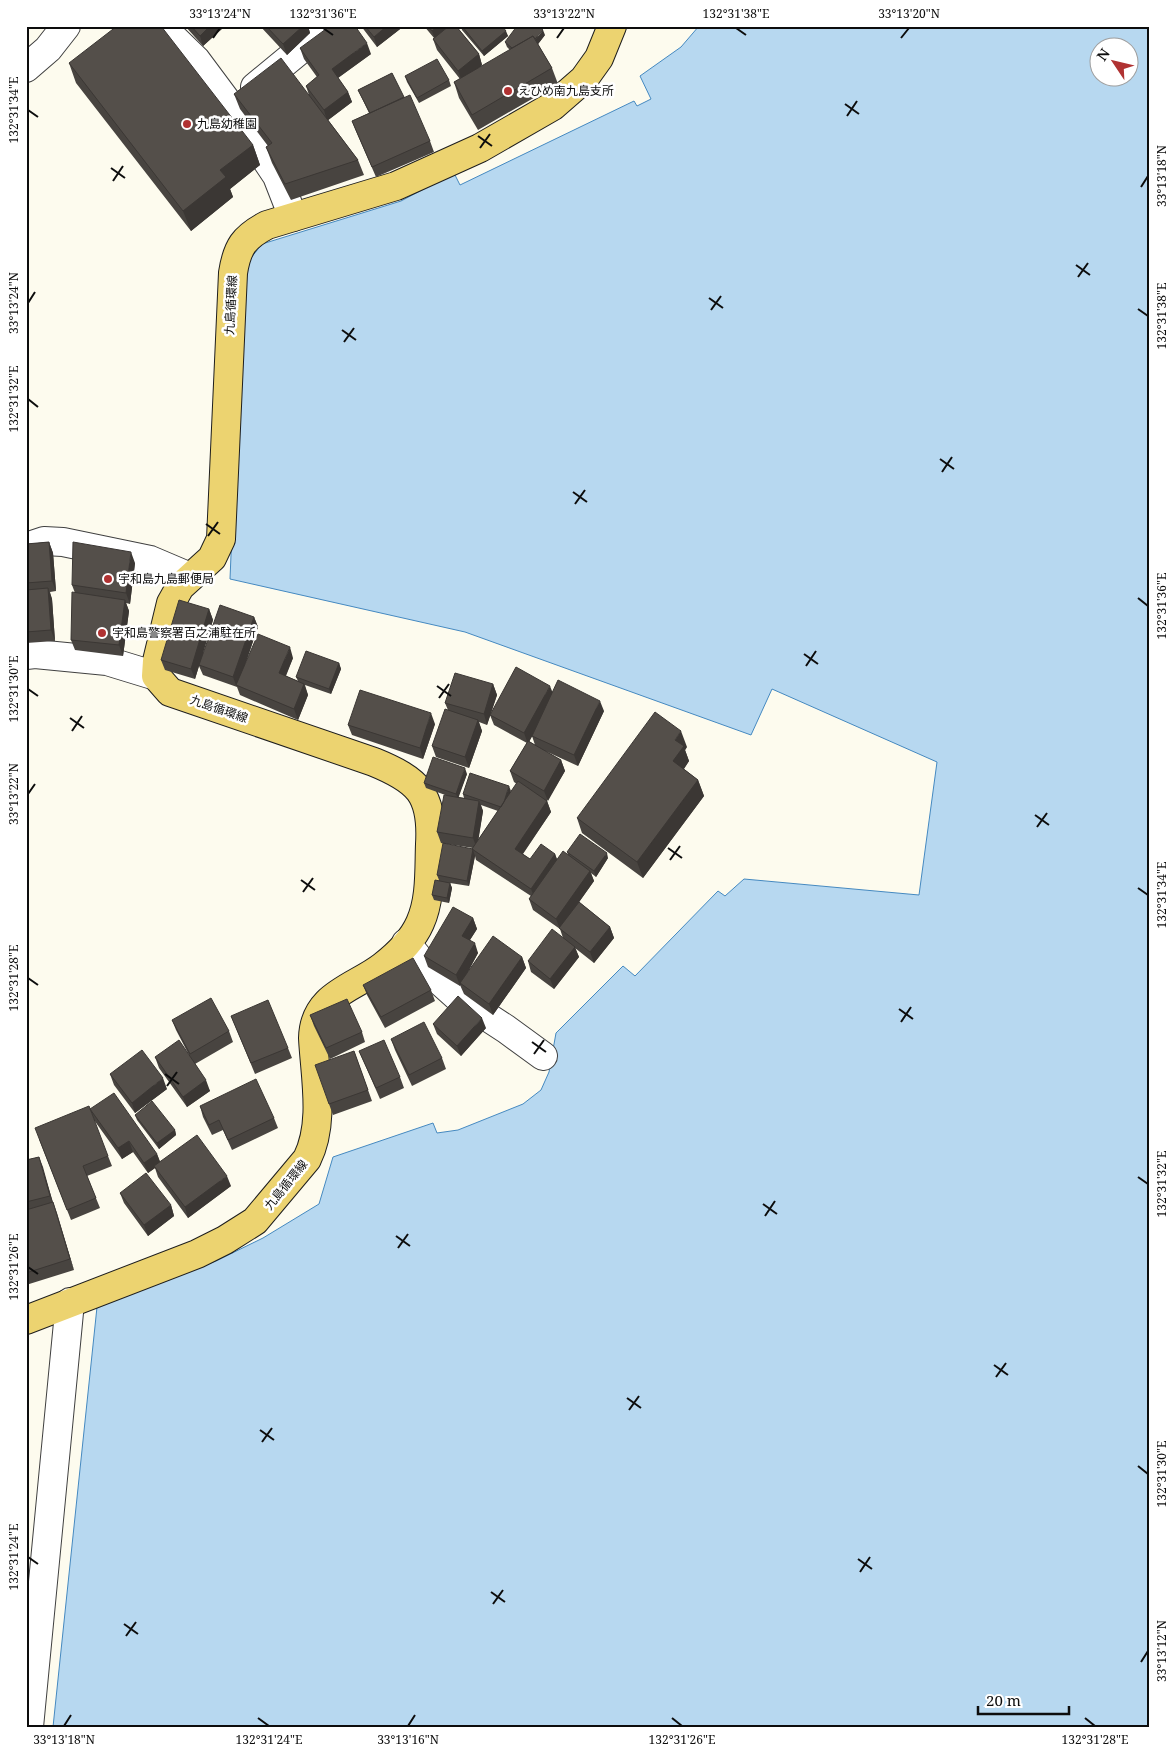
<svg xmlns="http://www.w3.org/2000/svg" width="1176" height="1753" font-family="'Noto Serif','Noto Sans JP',serif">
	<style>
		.water { fill: #b7d8f0; stroke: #4589c0; fill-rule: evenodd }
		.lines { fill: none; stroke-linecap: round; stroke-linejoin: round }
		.minor-casing { stroke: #404040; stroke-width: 30 }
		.major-casing { stroke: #1e1e1e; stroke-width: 30 }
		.minor { stroke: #fff; stroke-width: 28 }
		.major { stroke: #ecd370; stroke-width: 28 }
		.wall { fill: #484440; fill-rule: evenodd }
		.shaded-wall { fill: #3b3734 }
		.building { fill: #544f4a; stroke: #3b3734 }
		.ticks { fill: none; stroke: #0d0d0d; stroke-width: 2 }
		.poi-dot { fill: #b03232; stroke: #fff; stroke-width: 2 }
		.labels { text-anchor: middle; stroke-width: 5; stroke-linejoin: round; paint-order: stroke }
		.poi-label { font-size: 12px; fill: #0d0d0d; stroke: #fff; text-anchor: start }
		.street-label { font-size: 12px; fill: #0d0d0d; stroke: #fff }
		.neatline { fill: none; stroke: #0d0d0d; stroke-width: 2 }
		.ticks-label { font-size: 12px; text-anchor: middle; fill: #0d0d0d }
	</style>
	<rect width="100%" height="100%" fill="#fdfbee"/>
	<!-- water -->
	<path class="water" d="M699,26H1150V1727H53L97,1307L216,1261L263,1238L319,1204L333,1157L433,1123L437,1133L458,1130L523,1104L541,1090L549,1072L556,1033L623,966L635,976L718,891L725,896L744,879L919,895L937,762L772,689L751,735L465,632L230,579L243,268L262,244L401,201L454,173L460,185L634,101L637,106L651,99L640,76L681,47ZM1098,48H1128V78H1098Z"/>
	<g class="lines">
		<defs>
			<path id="minor" d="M161,26L196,60L231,107L277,176L293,217
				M26,68L48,49L66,26
				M255,87L329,26
				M26,547L44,541L63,542L150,560L190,577
				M26,655L35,654L107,661L156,676
				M406,943L431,973L460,999L506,1029L543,1056
				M29,1727L70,1302"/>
			<path id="major" d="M26,1320L197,1254L225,1240L255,1221L307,1159C325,1123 315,1077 313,1038C314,994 355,988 383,966C397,955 413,939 420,923C431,899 429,869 430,844C433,794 418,780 374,762L170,692L156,676L157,661L171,603L180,587L212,558L221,539L233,273C237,247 244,237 267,225L396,186L480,148L553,106L584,79L599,58L612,26"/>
		</defs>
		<!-- minor casing -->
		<use href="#minor" class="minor-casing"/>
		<!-- major casing -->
		<use href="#major" class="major-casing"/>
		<!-- minor -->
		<use href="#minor" class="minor"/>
		<!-- major -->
		<use href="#major" class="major"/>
	</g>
	<!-- wall -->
	<path class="wall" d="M185,26H224V27L203,46Z
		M260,26H308L310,33L287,55Z
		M361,26H404L377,47Z
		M424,26H456L479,54L482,65L479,68L510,50L507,47L505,42L545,35L538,44L552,68L558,84L478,130L459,98L454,82L460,79L437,50L433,39L434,38Z
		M461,26H502L508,36L484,56L462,30Z
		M300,48L371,54L338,78L348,92L352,102L328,120L358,160L364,175L291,200L272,163L266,147L268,146L240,109L234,94L309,95L306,86L317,77L304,59Z
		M69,63L253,145L260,165L230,189L233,197L191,231L76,83Z
		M392,73L404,98L430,141L434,152L376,177L356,131L352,121L369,113L358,90Z
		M405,76L449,80L451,86L419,103L407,82Z
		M49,542L53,553L56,591L50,592L52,599L55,641L26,643V544Z
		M135,563L130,604L126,603L129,611L123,656L75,650L71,640L75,593L72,585Z
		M209,609L213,620L203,653L254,617L258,627L245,665L293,658L286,676L298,681L296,677L339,663L341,669L331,694L305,685L308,695L298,720L240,695L237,687L203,675L199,666L195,679L165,670L161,660Z
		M493,684L497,695L487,725L479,722L482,731L469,768L436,757L432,746L448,710L445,703Z
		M552,692L604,711L578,766L543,750L561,760L565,771L547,801L551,812L523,854L530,859L555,854L557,860L568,855L567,852L608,858L596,877L591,873L594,881L579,902L610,927L614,938L594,963L575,948L579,957L554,989L531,972L528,961L563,938L560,929L533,910L529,899L531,896L476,860L475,856L469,886L450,883L452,888L449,903L434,900L432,895L439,880L437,875L473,848L441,843L437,832L448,796L426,788L424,783L467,774L458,797L464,798L463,794L511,792L517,784L514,782L510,771L527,743L494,725L490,715ZM532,736L535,745L529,741ZM481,805L498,811L478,840L483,811Z
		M435,724L423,759L352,735L348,725Z
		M687,747L685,750L689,761L684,769L698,780L704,796L643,878L582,833L577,818Z
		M473,918L477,929L470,940L478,953L467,974L522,957L526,968L493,1015L464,994L460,985V986L428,967L424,956Z
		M363,985L431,990L435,1001L385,1028L367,995Z
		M310,1015L362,1032L365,1042L330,1059L314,1026Z
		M231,1016L288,1048L292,1058L255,1074Z
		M172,1020L229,1031L233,1042L195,1064L210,1091L187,1107L159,1068L155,1057L189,1055L176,1030Z
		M433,1024L486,1028L461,1056L437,1034Z
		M391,1039L442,1058L446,1069L412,1086L395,1050Z
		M354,1051L372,1101L333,1115L329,1104Z
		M359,1051L400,1077L404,1088L380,1099Z
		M110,1074L167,1089L135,1113L114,1085Z
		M200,1106L274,1118L278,1128L232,1150L223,1130L212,1135L203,1117Z
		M90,1109L157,1154L160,1162L231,1186L188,1218L158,1177L155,1168L148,1173L133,1152L122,1159L94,1120Z
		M135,1115L175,1130L176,1135L159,1149L137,1120Z
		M39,1139L108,1156L112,1166L87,1176L100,1208L71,1220Z
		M39,1157L74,1270L26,1285V1159V1160Z
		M120,1193L171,1205L174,1216L148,1236L124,1203Z"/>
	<!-- shaded-wall -->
	<path class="shaded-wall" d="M210,26H224V27L203,46L200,36Z
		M303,26H308L310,33L287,55L283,44Z
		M387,26H404L377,47L374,37Z
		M438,26H455L436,41L432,31Z
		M543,30L545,35L532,52L530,47Z
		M506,31L508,36L484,56L482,51Z
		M367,43L371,54L335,80L332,69Z
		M479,54L482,65L462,81L458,71Z
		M348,92L352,102L327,121L324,110Z
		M253,145L260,165L230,189L233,197L191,231L183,211L220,170Z
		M49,542L53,553L56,591L52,581Z
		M131,552L135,563L130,604L126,593Z
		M48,588L52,599L55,641L51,630Z
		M125,600L129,611L123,656L119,645Z
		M209,609L213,620L195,679L191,669Z
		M254,617L258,627L238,685H236L237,688L233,677Z
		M290,647L293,658L282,684L279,673Z
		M339,663L341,669L331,694L329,689Z
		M304,684L308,695L298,720L294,709Z
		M493,684L497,695L487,725L484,714Z
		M550,686L554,696L528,744L524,733Z
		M600,701L604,711L578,766L574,755Z
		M431,713L435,724L423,759L420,748Z
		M478,720L482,731L469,768L465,757Z
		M681,731L687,747L685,750L689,761L678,777L673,761L675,740Z
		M561,760L565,771L548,801L544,791Z
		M465,768L467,774L458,799L456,794Z
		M698,780L704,796L643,878L637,862Z
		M509,786L511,791L502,808Z
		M479,801L483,811L477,849L473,838Z
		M547,801L551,812L519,859L515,849Z
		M473,850L475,856L469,886L467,881Z
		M607,853L608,858L596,877L594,871Z
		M555,854L559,864L535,899L531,889Z
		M590,871L594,881L560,929L556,919Z
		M450,883L452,888L449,903L447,898Z
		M473,918L477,929L466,946L462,936Z
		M610,927L614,938L594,963L590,952Z
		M475,943L478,953L460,986L456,975Z
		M575,947L579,957L554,989L550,979Z
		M522,957L526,968L493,1015L489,1004Z
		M482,1018L486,1028L461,1056L457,1046Z
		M163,1078L167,1089L135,1113L132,1103Z
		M206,1080L210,1091L187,1107L183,1097Z
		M175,1130L176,1135L159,1149L157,1143Z
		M129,1141L133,1152L122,1159L118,1148Z
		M157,1154L161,1164L154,1166L155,1168L148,1173L144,1163Z
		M39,1157L43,1167L54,1207L50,1196Z
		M227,1176L231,1186L188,1218L185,1207Z
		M53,1202L57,1213L74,1270L70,1259Z
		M171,1205L174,1216L148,1236L144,1225Z"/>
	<!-- building -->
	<path class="building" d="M117,26H161L253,145L220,170L226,177L183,211L69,63Z
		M191,26H210L200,36Z
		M266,26H303L283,44Z
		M330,26H355L367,43L332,69L348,92L324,110L306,86L319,75L300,48Z
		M365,26H387L374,37Z
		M428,26H438L432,31Z
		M449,26H456L479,54L458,71L433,39Z
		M462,26H502L506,31L482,51Z
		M517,26H538L543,30L535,39L533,36L512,48L505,42Z
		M533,36L552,68L472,115L454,82Z
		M281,58L358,160L285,184L266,147L272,143L234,94Z
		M437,59L449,80L417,98L405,76Z
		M392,73L404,97L370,113L358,90Z
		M410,95L430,141L372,167L352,121Z
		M49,542L52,581L26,583V544Z
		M73,542L131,552L126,593L72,585Z
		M48,588L51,630L26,632V590Z
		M72,592L125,600L119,645L71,640Z
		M179,600L209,609L191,669L161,660Z
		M220,605L254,617L233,677L199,665Z
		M258,634L290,647L279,673L304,684L294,709L236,685Z
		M306,651L339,663L329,689L296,677Z
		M516,667L550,686L524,733L490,715Z
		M455,673L493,684L484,714L445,703Z
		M558,680L600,701L574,755L532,736Z
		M360,690L431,713L420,748L348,725Z
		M445,709L478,720L465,757L432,746Z
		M655,712L681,731L675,740L684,746L673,761L698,780L637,862L577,818Z
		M528,741L561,760L544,791L510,771Z
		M433,757L465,768L456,794L424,783Z
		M470,773L509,786L504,802L501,807L463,794Z
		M518,781L547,801L515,849L530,859L541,844L555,854L531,889L472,849Z
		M444,795L479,801L473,838L437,832Z
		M580,834L607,853L594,871L567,852Z
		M443,843L473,849L467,881L437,875Z
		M563,851L590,871L556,919L529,899Z
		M435,880L450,883L447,898L432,895Z
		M579,902L610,927L590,952L559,928Z
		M453,907L473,918L462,936L475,943L456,975L424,956Z
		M552,929L575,947L550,979L528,961Z
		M493,936L522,957L489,1004L460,983Z
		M413,958L431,990L381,1017L363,985Z
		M458,996L482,1018L457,1046L433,1024Z
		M211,998L229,1031L190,1054L172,1020Z
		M347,999L362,1032L326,1048L310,1015Z
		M268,1000L288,1048L251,1063L231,1016Z
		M424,1022L442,1058L409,1075L391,1039Z
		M179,1040L206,1080L183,1097L155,1057Z
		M384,1040L400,1077L376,1088L359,1051Z
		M142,1050L163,1078L132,1103L110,1074Z
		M354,1051L368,1090L329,1104L315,1065Z
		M256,1079L274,1118L228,1140L219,1120L209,1125L200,1106Z
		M114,1093L157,1154L144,1163L129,1141L118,1148L90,1109Z
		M152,1101L175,1130L157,1143L135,1115Z
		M89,1106L108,1156L83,1166L96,1198L67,1210L35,1128Z
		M197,1135L227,1176L185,1207L154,1166Z
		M39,1157L50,1196L26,1202V1160Z
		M146,1173L171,1205L144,1225L120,1193Z
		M53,1202L70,1259L26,1273V1210Z"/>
	<!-- ticks -->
	<path class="ticks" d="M323,28L333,35M736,28L746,35M213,38L220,28M557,38L564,28M901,38L909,28M845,104L859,114M28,110L38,117M847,116L857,101M478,136L492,146M480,148L490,134M111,168L125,178M113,181L123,166M1141,187L1148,176M1076,265L1090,275M1078,277L1088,263M709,298L723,308M28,303L35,292M1138,309L1148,316M711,310L721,296M342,330L356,340M344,342L354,328M28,399L38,407M940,459L954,469M942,472L952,457M573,492L587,502M575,504L585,490M206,524L220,534M208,536L218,522M1138,598L1148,606M804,654L818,664M806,666L816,651M437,686L451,696M28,689L38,696M439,698L449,684M70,718L84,728M72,731L82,716M28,794L35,784M1035,815L1049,825M1037,827L1047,813M668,848L682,858M670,860L680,846M301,880L315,890M1138,888L1148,895M303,892L313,878M28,978L38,985M899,1009L913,1019M901,1022L911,1007M532,1042L546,1052M534,1054L544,1040M165,1074L179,1084M167,1086L177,1072M1138,1177L1148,1184M763,1204L777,1214M765,1216L775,1201M396,1236L410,1246M398,1248L408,1234M28,1267L38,1274M994,1365L1008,1375M996,1377L1006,1363M627,1398L641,1408M629,1410L639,1396M260,1430L274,1440M262,1442L272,1428M1138,1466L1148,1474M28,1557L38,1564M858,1559L872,1569M860,1572L870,1557M491,1592L505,1602M493,1604L503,1590M124,1624L138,1634M126,1636L136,1622M1141,1662L1148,1651M258,1718L269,1726M672,1718L682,1726M1085,1718L1095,1726M64,1726L71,1715M408,1726L415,1715"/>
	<!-- markers -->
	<g class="poi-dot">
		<circle cx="508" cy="91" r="5"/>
		<circle cx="187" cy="124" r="5"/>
		<circle cx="108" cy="579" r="5"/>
		<circle cx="102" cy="633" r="5"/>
	</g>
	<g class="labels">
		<!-- poi labels -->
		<g class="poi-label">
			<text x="518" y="95">えひめ南九島支所</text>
			<text x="197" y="128">九島幼稚園</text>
			<text x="118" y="583">宇和島九島郵便局</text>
			<text x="112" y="637">宇和島警察署百之浦駐在所</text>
		</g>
		<!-- street labels -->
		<g class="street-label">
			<text transform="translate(231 305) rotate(-87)" y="4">九島循環線</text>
			<text transform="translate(219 709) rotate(19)" y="4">九島循環線</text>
			<text transform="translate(286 1185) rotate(-51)" y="4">九島循環線</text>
		</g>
	</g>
	<!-- border -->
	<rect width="1176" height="1753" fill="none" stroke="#ffffff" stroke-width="55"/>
	<!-- north arrow -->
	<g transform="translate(1114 62) rotate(305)"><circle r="24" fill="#ffffff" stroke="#9e9e9e"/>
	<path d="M0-4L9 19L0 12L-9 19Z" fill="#b03232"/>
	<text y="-8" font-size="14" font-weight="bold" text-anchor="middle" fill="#0d0d0d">N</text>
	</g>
	<!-- scale -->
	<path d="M978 1706v8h91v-8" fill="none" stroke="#0d0d0d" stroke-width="2.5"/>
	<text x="986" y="1706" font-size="15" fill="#0d0d0d" stroke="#ffffff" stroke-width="4" paint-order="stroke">20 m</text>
	<rect x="28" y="28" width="1120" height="1698" class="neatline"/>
	<g class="ticks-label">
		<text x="220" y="18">33°13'24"N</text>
		<text x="323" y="18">132°31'36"E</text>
		<text x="564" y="18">33°13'22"N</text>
		<text x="736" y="18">132°31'38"E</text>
		<text x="909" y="18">33°13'20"N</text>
		<text transform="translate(14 110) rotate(-90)" y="4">132°31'34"E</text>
		<text transform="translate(1162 176) rotate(-90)" y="4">33°13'18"N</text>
		<text transform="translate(14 303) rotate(-90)" y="4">33°13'24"N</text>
		<text transform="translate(1162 316) rotate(-90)" y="4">132°31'38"E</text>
		<text transform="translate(14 399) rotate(-90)" y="4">132°31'32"E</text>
		<text transform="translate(1162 606) rotate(-90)" y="4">132°31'36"E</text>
		<text transform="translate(14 689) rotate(-90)" y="4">132°31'30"E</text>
		<text transform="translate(14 794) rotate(-90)" y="4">33°13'22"N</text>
		<text transform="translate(1162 895) rotate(-90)" y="4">132°31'34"E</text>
		<text transform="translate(14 978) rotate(-90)" y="4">132°31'28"E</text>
		<text transform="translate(1162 1184) rotate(-90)" y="4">132°31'32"E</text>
		<text transform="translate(14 1267) rotate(-90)" y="4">132°31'26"E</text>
		<text transform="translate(1162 1474) rotate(-90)" y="4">132°31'30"E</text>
		<text transform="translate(14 1557) rotate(-90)" y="4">132°31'24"E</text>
		<text transform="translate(1162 1651) rotate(-90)" y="4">33°13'12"N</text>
		<text x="64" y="1744">33°13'18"N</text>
		<text x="269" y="1744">132°31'24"E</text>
		<text x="408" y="1744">33°13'16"N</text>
		<text x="682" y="1744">132°31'26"E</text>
		<text x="1095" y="1744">132°31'28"E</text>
	</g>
</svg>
